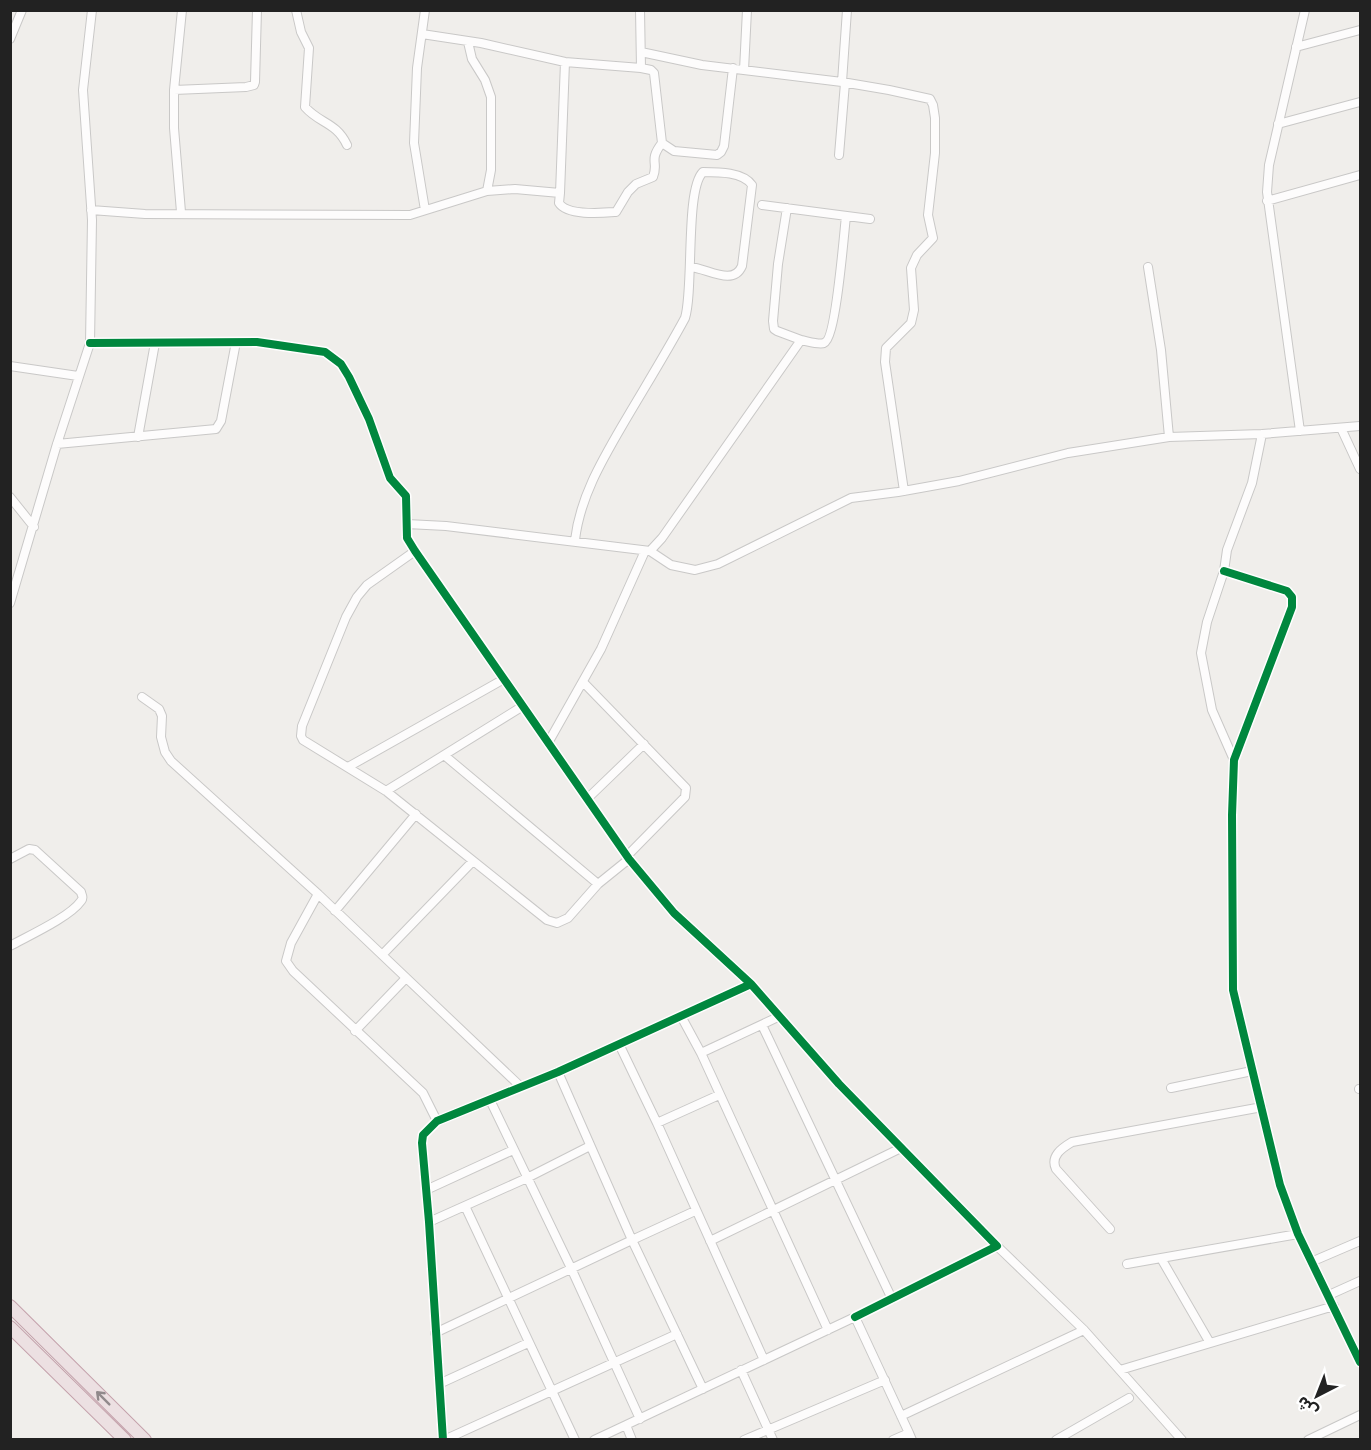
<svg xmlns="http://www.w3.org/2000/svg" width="1371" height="1450" font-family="'Asap Condensed','Noto Sans Arabic',sans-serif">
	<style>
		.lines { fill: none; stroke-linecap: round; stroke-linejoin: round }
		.minor-casing { stroke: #c9c8c7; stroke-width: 10 }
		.highway-casing { stroke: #c5a2ac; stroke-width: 14 }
		.minor { stroke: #fdfcfc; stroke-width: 8 }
		.highway { stroke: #ece0e2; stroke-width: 12 }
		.cycleway-casing { stroke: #fff; stroke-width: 11 }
		.cycleway { stroke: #00873e; stroke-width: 8 }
		.oneway { stroke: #918a8c }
	</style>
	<rect width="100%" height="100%" fill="#f0eeeb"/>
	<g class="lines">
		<defs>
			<path id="minor" d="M296,10L301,32L309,48L305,107C320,124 336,122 347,145
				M425,10L417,68L414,143L425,210
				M422,34L481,43L565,62L641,68L640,10
				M10,39L22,10
				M1296,47L1360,30
				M641,52L702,65L842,82L889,90L930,99L933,105L935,118V153L928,215L933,238L917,255L911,268L914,310L911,323L886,348L885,362L904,491
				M641,68L651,70L654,73L662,143L674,151L717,155L721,152L724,146L733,68
				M744,70L747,10
				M842,82L847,10
				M174,90L246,87L254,85L255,82L257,10
				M1278,124L1360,102
				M839,155L845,83
				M487,191L515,189L560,193L565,62
				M560,193L559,203C567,216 602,213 616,212L628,192L636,184L653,177C659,162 648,161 662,143
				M1267,201L1360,175
				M762,205L870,219
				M787,208L778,264L773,321L774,329L777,331L801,340
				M91,210L145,214L410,215L487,191L491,170V97L485,80L472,59L468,42
				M181,212L174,128V90L182,10
				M1148,267L1161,350L1169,437
				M90,343L257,342L325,352L341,364L349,377L369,419L390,478L406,496L407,538L415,551L629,859L674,913L751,984
				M10,366L78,376
				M1341,428L1360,469
				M1300,431L1267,192L1269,165L1305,10
				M138,437L155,343
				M57,444L216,429L221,421L236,342
				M10,497L34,527
				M407,524L446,526L650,551L662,538L801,340C807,341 819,345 824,343C836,339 844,233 846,216
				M575,540C580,498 601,462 622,426C643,390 665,355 685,318C694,289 685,189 703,172C719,172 743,172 752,185L742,266C733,287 707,268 690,267
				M415,551L367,585L357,597L346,617L302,726L301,736L303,740L386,791L547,920L557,923L568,918L598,884L629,859
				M650,551L671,565L695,570L718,564L851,498L898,492L959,481L1068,453L1169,437L1262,434L1360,426
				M1224,571L1287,591L1292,597V607L1234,760L1232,815L1233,990L1280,1185L1298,1234L1360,1362
				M10,603L57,444L90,343L92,220L83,90L92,10
				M583,682L686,788L685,797L627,856
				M142,697L159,709L162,716L161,737L165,752L171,761L318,894L520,1086
				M548,743L601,649L645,551
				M444,755L598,884
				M1234,760L1212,710L1201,653L1207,622L1224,571L1227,550L1252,483L1262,434
				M348,767L504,679
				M386,791L523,706
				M588,798L644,744
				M10,859L29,849L35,850L81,892C82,897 84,897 81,901C70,917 28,936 10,946
				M318,894L291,943L286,961L293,971L423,1093L437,1121
				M335,911L416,814
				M382,955L473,861
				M681,1016L701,1053L828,1330
				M762,1025L892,1299
				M355,1031L406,978
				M619,1044L657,1123L764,1360
				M701,1053L778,1017
				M1171,1088L1252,1071
				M1359,1089H1360
				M490,1100L571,1268L640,1419
				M657,1123L719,1095
				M426,1190L513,1150
				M465,1206L575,1440
				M695,1211L632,1240L703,1389
				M429,1222L527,1178L590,1146
				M1110,1229L1056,1169C1050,1156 1062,1148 1072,1142L1262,1107
				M710,1241L901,1148
				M997,1246L1084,1330L1182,1440
				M1162,1260L1210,1343
				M1311,1262L1360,1241
				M1127,1264L1298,1234
				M1329,1295L1360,1281
				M435,1333L632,1240L558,1072
				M741,1370L773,1440
				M1120,1370L1334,1306
				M439,1384L528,1343
				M901,1416L1084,1330
				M443,1440L429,1222L422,1143L423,1135L437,1121L558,1072L751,984L839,1084L997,1246L855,1317
				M444,1440L677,1334
				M594,1440L626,1425
				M632,1440L626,1425L855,1317L909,1433
				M744,1440L885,1380
				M893,1440L909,1433L912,1440
				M1056,1440L1129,1398
				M1308,1440L1360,1415"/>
			<path id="highway" d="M10,1306L145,1440
				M10,1327L125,1440"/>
		</defs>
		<!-- minor casing -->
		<use href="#minor" class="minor-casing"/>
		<!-- highway casing -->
		<use href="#highway" class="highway-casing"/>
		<!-- minor -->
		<use href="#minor" class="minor"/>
		<!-- highway -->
		<use href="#highway" class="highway"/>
		<defs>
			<path id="cycleway" d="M90,343L257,342L325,352L341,364L349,377L369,419L390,478L406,496L407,538L415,551L629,859L674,913L751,984
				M1224,571L1287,591L1292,597V607L1234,760L1232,815L1233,990L1280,1185L1298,1234L1360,1362
				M443,1440L429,1222L422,1143L423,1135L437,1121L558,1072L751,984L839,1084L997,1246L855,1317"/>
		</defs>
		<!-- cycleway casing -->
		<use href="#cycleway" class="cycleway-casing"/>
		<!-- cycleway -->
		<use href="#cycleway" class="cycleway"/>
	</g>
	<!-- one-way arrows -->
	<defs><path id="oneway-shaft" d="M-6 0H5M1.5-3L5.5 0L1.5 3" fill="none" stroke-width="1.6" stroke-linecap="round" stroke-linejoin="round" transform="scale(1.5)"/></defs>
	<use class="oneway" href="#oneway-shaft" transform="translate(103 1398) rotate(-135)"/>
	<!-- border -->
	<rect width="1371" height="1450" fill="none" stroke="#222222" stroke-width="24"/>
	<!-- north arrow -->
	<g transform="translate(1317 1396) rotate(222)" stroke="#ffffff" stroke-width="4.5" paint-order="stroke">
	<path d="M0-4.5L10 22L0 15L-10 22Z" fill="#222222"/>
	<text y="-9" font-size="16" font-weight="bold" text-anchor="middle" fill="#222222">ش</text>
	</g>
</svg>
